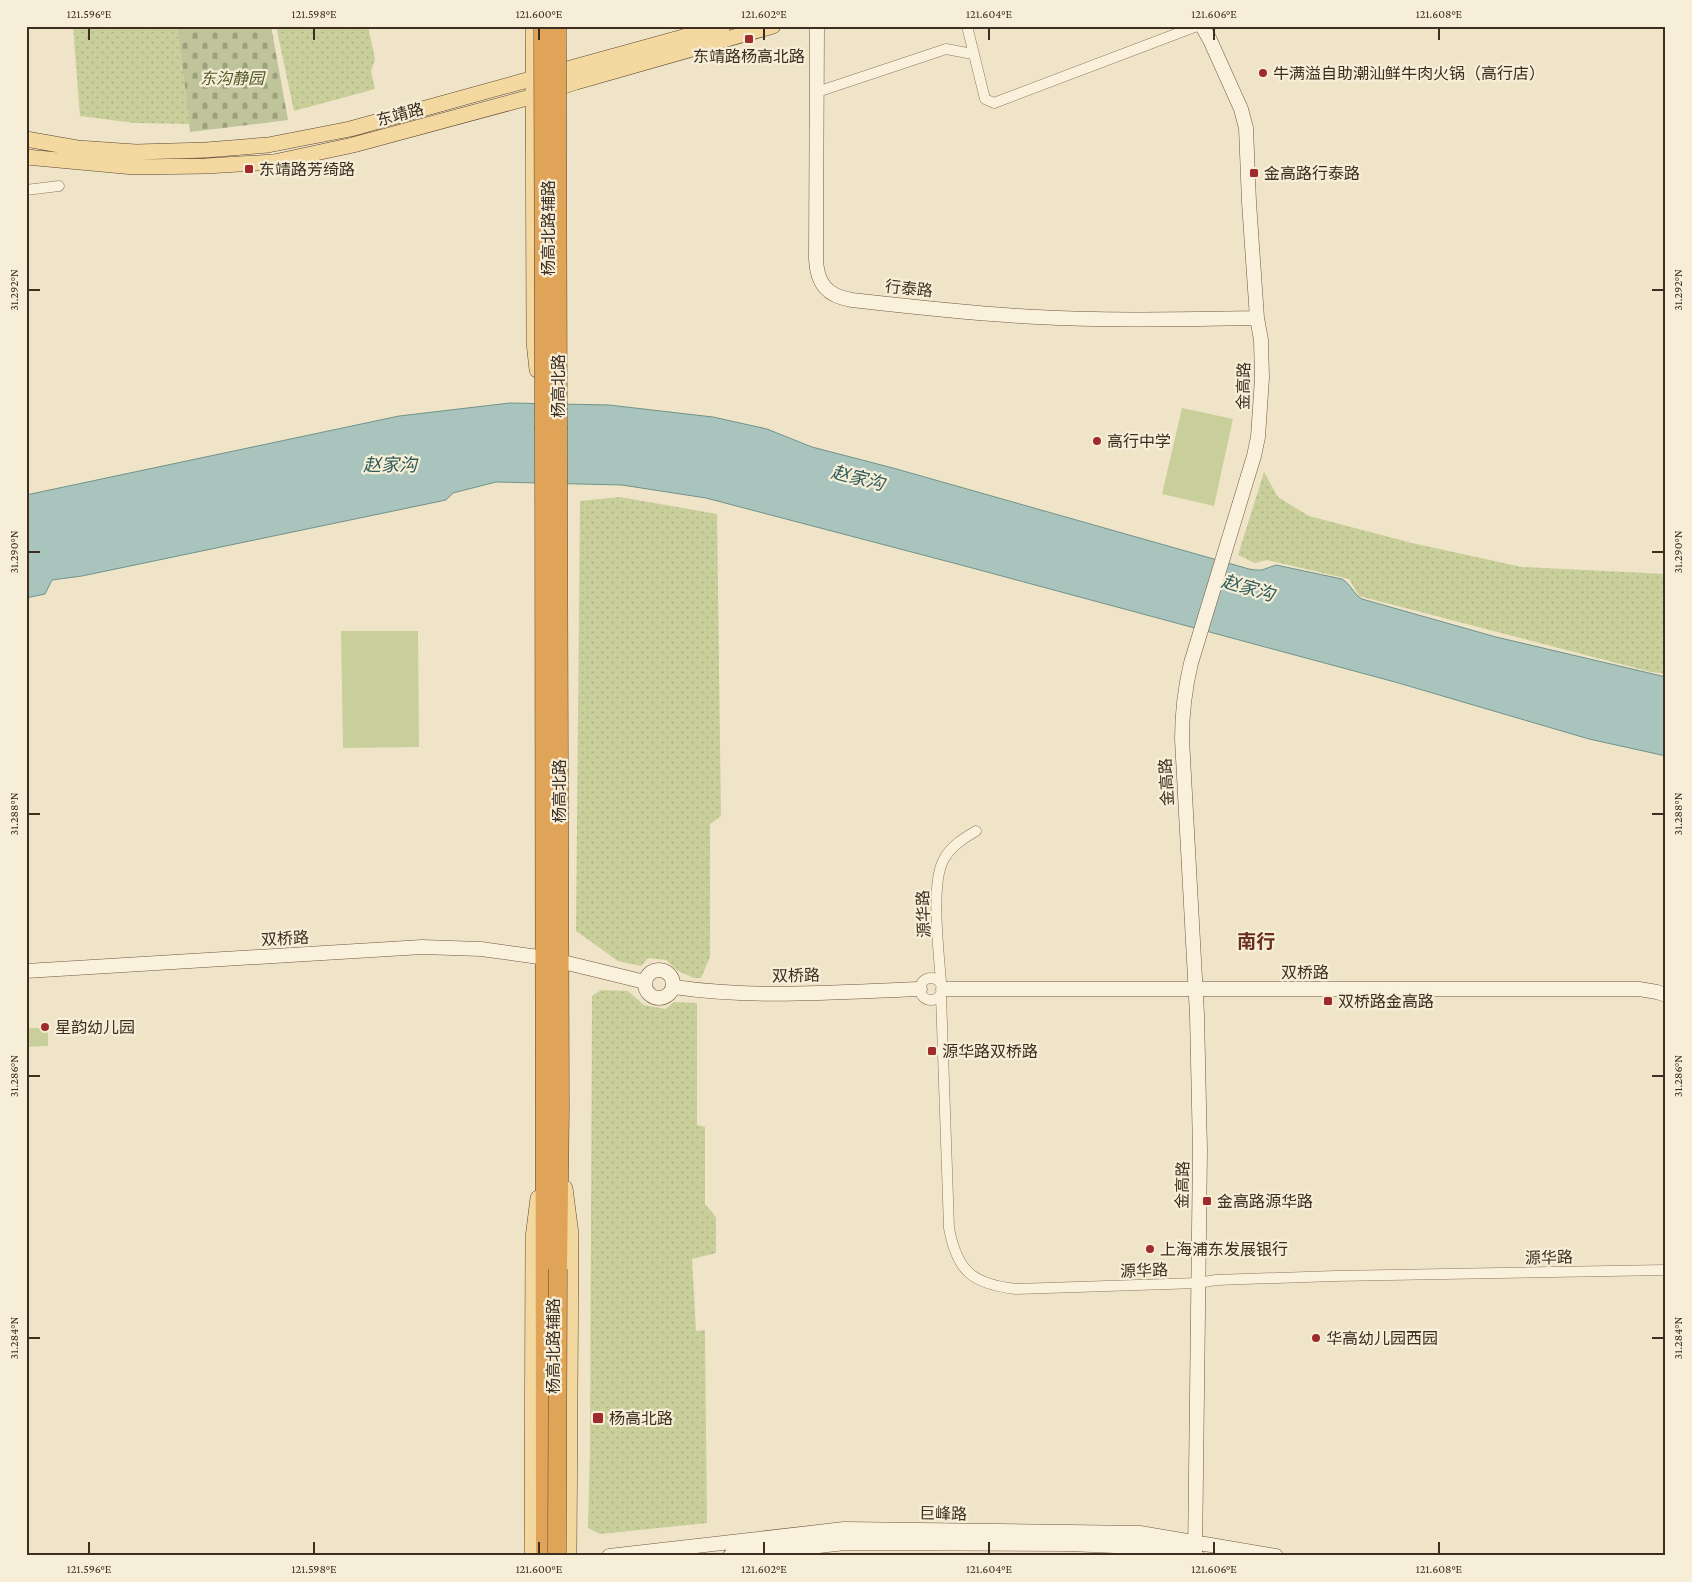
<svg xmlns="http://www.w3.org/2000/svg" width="1692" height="1582" font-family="'Crimson Pro','Noto Sans SC',serif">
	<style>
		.cemetery { fill: url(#cemetery-stones) }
		.park { fill: url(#park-dots) }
		.pitch { fill: #c9cf9b }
		.water { fill: #a9c4bc; stroke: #6f938a }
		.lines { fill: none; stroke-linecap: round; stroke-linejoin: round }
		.street-casing { stroke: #8d765c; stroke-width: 11 }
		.secondary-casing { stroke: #6f573f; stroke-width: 15 }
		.primary-casing { stroke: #5b4430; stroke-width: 16 }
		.highway-casing { stroke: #5b4430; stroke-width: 19 }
		.street { stroke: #faf1dc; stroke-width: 10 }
		.secondary { stroke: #faf1dc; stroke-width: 14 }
		.primary { stroke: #f3d9a0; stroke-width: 15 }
		.highway { stroke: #e0a458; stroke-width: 18 }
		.highway-bridge-casing { stroke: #5b4430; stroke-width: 19; stroke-linecap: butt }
		.highway-bridge { stroke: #e0a458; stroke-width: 18 }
		.ticks { fill: none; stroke: #3d2e20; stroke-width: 2 }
		.poi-dot { fill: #9e2a2b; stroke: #f7eed8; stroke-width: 2 }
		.labels { text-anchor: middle; stroke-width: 4.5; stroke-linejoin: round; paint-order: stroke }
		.poi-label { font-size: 16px; fill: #3d2e20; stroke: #f7eed8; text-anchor: start }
		.park-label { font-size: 16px; font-style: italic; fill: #4d5a26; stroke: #f7eed8 }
		.street-label { font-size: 16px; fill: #3d2e20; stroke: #f7eed8 }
		.water-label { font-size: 18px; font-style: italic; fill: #2f5d5a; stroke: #f7eed8 }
		.quarter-label { font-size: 19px; font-weight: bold; fill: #6b2e1e; stroke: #f7eed8 }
		.neatline { fill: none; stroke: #3d2e20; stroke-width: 2 }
		.ticks-label { font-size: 12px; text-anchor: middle; fill: #3d2e20 }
	</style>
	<defs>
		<pattern id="cemetery-stones" width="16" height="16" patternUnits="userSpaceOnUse" patternTransform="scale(1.25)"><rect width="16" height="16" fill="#bfc49a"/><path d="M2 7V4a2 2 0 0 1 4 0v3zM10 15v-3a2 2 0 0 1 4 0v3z" fill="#9ca07d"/></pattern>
		<pattern id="park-dots" width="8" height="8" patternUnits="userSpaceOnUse" patternTransform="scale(1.25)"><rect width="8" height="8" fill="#c9cf9b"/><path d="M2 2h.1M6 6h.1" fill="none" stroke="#aeb285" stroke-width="1.8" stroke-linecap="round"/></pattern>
	</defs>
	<rect width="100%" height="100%" fill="#f0e4c8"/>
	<!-- cemetery -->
	<path class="cemetery" d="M177,26H271L288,120L190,132Z"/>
	<!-- park -->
	<path class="park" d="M73,26H177L190,124L134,123L80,116Z
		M276,26H368L375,59L371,71L375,89L294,111Z
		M1264,472L1278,497L1309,516L1412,543L1522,567L1666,574V674L1651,672L1359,596L1349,579L1267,560L1255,563L1238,555Z
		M620,497L717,514L721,816L710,824V957L701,978H694L678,971L666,960L648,958L641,966L618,961L576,931L580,501Z
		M601,990L628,991L644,1005L666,1009L674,1002L697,1003V1125L705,1127V1204L716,1217V1253L692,1259L696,1331L705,1330L707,1523L600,1534L588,1528L590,1448L592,996Z"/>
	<!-- pitch -->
	<path class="pitch" d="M1182,408L1233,419L1214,506L1162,494Z
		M341,631H418L419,747L343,748Z
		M26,1028H48V1046L26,1047Z"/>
	<!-- water -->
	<path class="water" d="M510,403L609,405L713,417L767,429L812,447L893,468L1249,569L1255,570H1262L1276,565L1342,579C1351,584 1353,594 1362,599L1496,637L1666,677V756L1589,739L1395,682L961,565L706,498L622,485L496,482L453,493L446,500L82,576L52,580L45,594L26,598V495L399,416Z"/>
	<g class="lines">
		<defs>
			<path id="street" d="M967,26L985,99L994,103L1197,26
				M817,92L946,49L973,54
				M26,190L59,186
				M920 989a11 11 0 1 1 22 0a11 11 0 1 1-22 0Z
				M941,982C939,953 930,883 944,859C951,846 964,838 976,831
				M941,995L949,1228C957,1272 973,1284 1016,1289L1198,1283L1216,1280L1335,1276L1666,1270"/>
			<path id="secondary" d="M817,26L816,259C817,284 827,296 852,300C913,307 975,314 1037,317C1110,321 1184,319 1257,318
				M559,961L645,982
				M645 984a14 14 0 1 1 28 0a14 14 0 1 1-28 0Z
				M26,971L422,947L481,949L546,958
				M674,987C755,999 838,992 920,989
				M943,989H1639L1657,992L1666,995
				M609,1556L844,1529L1140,1533L1276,1556
				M730,1556L845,1543L1068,1544L1163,1548L1197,1556
				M1195,1556L1200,1150L1197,1015L1182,739C1182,713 1185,688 1191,663L1254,456L1258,437L1262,378L1261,340L1257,318L1249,202L1246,128L1241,109L1210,40L1202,26"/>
			<path id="primary" d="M533,26L534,342L537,370
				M26,139L77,148L136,152L206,150L268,145L350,129L723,26
				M26,157L134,167L206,166L274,162L353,145L527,98L576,82L773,26
				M565,1188L571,1234L569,1556
				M532,1556L533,1238L538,1198"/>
			<path id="highway" d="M544,428L545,1556
				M558,429L560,1110L558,1269"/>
		</defs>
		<!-- street casing -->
		<use href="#street" class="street-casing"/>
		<!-- secondary casing -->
		<use href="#secondary" class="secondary-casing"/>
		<!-- primary casing -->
		<use href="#primary" class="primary-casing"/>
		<!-- highway casing -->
		<use href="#highway" class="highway-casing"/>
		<!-- street -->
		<use href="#street" class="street"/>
		<!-- secondary -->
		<use href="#secondary" class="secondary"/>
		<!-- primary -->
		<use href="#primary" class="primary"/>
		<!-- highway -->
		<use href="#highway" class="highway"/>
		<defs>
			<path id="highway-bridge" d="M543,26L544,428
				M557,26L558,429
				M557,1556L558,1269"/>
		</defs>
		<!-- highway-bridge casing -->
		<use href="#highway-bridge" class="highway-bridge-casing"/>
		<!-- highway-bridge -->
		<use href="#highway-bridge" class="highway-bridge"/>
	</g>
	<!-- ticks -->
	<path class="ticks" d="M89,28V40M314,28V40M539,28V40M764,28V40M989,28V40M1214,28V40M1439,28V40M28,290H40M1652,290H1664M28,552H40M1652,552H1664M28,814H40M1652,814H1664M28,1076H40M1652,1076H1664M28,1338H40M1652,1338H1664M89,1542V1554M314,1542V1554M539,1542V1554M764,1542V1554M989,1542V1554M1214,1542V1554M1439,1542V1554"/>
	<!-- markers -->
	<g class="poi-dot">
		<rect x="744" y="34" width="10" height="10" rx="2.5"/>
		<circle cx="1263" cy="73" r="5"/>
		<rect x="244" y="164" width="10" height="10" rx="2.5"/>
		<rect x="1249" y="168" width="10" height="10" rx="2.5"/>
		<circle cx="1097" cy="441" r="5"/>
		<rect x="1323" y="996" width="10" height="10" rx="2.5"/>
		<circle cx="45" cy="1027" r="5"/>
		<rect x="927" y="1046" width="10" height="10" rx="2.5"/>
		<rect x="1202" y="1196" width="10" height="10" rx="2.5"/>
		<circle cx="1150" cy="1249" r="5"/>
		<circle cx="1316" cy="1338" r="5"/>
		<rect x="592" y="1412" width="12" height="12" rx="2.5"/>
	</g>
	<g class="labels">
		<!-- poi labels -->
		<g class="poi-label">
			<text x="749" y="62" text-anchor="middle">东靖路杨高北路</text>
			<text x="1273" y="79">牛满溢自助潮汕鲜牛肉火锅（高行店）</text>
			<text x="259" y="175">东靖路芳绮路</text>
			<text x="1264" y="179">金高路行泰路</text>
			<text x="1107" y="447">高行中学</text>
			<text x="1338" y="1007">双桥路金高路</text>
			<text x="55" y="1033">星韵幼儿园</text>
			<text x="942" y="1057">源华路双桥路</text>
			<text x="1217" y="1207">金高路源华路</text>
			<text x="1160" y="1255">上海浦东发展银行</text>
			<text x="1326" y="1344">华高幼儿园西园</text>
			<text x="609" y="1424">杨高北路</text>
		</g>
		<!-- park labels -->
		<g class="park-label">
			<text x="232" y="84">东沟静园</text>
		</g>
		<!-- street labels -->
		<g class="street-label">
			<text transform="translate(400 114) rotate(-15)" y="6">东靖路</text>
			<text transform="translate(548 228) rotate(-90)" y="6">杨高北路辅路</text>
			<text transform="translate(909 288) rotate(6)" y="6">行泰路</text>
			<text transform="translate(558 386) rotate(-90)" y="6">杨高北路</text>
			<text transform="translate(1243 386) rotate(-89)" y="6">金高路</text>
			<text transform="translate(1166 782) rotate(-93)" y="6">金高路</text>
			<text transform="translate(559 791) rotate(-90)" y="6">杨高北路</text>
			<text transform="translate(923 914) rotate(-92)" y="6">源华路</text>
			<text transform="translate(285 938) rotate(-3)" y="6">双桥路</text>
			<text x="1305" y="978">双桥路</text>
			<text transform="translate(796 975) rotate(-1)" y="6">双桥路</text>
			<text transform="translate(1182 1185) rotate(-89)" y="6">金高路</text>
			<text transform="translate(1549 1257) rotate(-1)" y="6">源华路</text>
			<text transform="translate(1144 1270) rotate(-2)" y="6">源华路</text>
			<text transform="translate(553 1346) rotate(-90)" y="6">杨高北路辅路</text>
			<text transform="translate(943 1513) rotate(1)" y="6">巨峰路</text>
		</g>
		<!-- water labels -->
		<g class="water-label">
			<text x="390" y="471">赵家沟</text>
			<text transform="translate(858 478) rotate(14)" y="6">赵家沟</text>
			<text transform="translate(1248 588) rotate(16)" y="6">赵家沟</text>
		</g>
		<!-- quarter labels -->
		<g class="quarter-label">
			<text x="1256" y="948">南行</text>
		</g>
	</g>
	<!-- border -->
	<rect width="1692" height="1582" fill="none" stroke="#f7eed8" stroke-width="55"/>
	<rect x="28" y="28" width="1636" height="1526" class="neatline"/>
	<g class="ticks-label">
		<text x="89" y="18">121.596°E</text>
		<text x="314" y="18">121.598°E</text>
		<text x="539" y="18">121.600°E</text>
		<text x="764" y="18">121.602°E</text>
		<text x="989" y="18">121.604°E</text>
		<text x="1214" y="18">121.606°E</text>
		<text x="1439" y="18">121.608°E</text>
		<text transform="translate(14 290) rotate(-90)" y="4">31.292°N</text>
		<text transform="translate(1678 290) rotate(-90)" y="4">31.292°N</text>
		<text transform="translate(14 552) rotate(-90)" y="4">31.290°N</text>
		<text transform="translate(1678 552) rotate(-90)" y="4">31.290°N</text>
		<text transform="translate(14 814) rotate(-90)" y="4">31.288°N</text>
		<text transform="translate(1678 814) rotate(-90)" y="4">31.288°N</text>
		<text transform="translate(14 1076) rotate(-90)" y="4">31.286°N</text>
		<text transform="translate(1678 1076) rotate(-90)" y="4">31.286°N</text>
		<text transform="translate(14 1338) rotate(-90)" y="4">31.284°N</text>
		<text transform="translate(1678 1338) rotate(-90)" y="4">31.284°N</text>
		<text x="89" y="1573">121.596°E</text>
		<text x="314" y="1573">121.598°E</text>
		<text x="539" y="1573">121.600°E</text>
		<text x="764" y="1573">121.602°E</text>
		<text x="989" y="1573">121.604°E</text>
		<text x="1214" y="1573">121.606°E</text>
		<text x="1439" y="1573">121.608°E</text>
	</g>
</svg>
